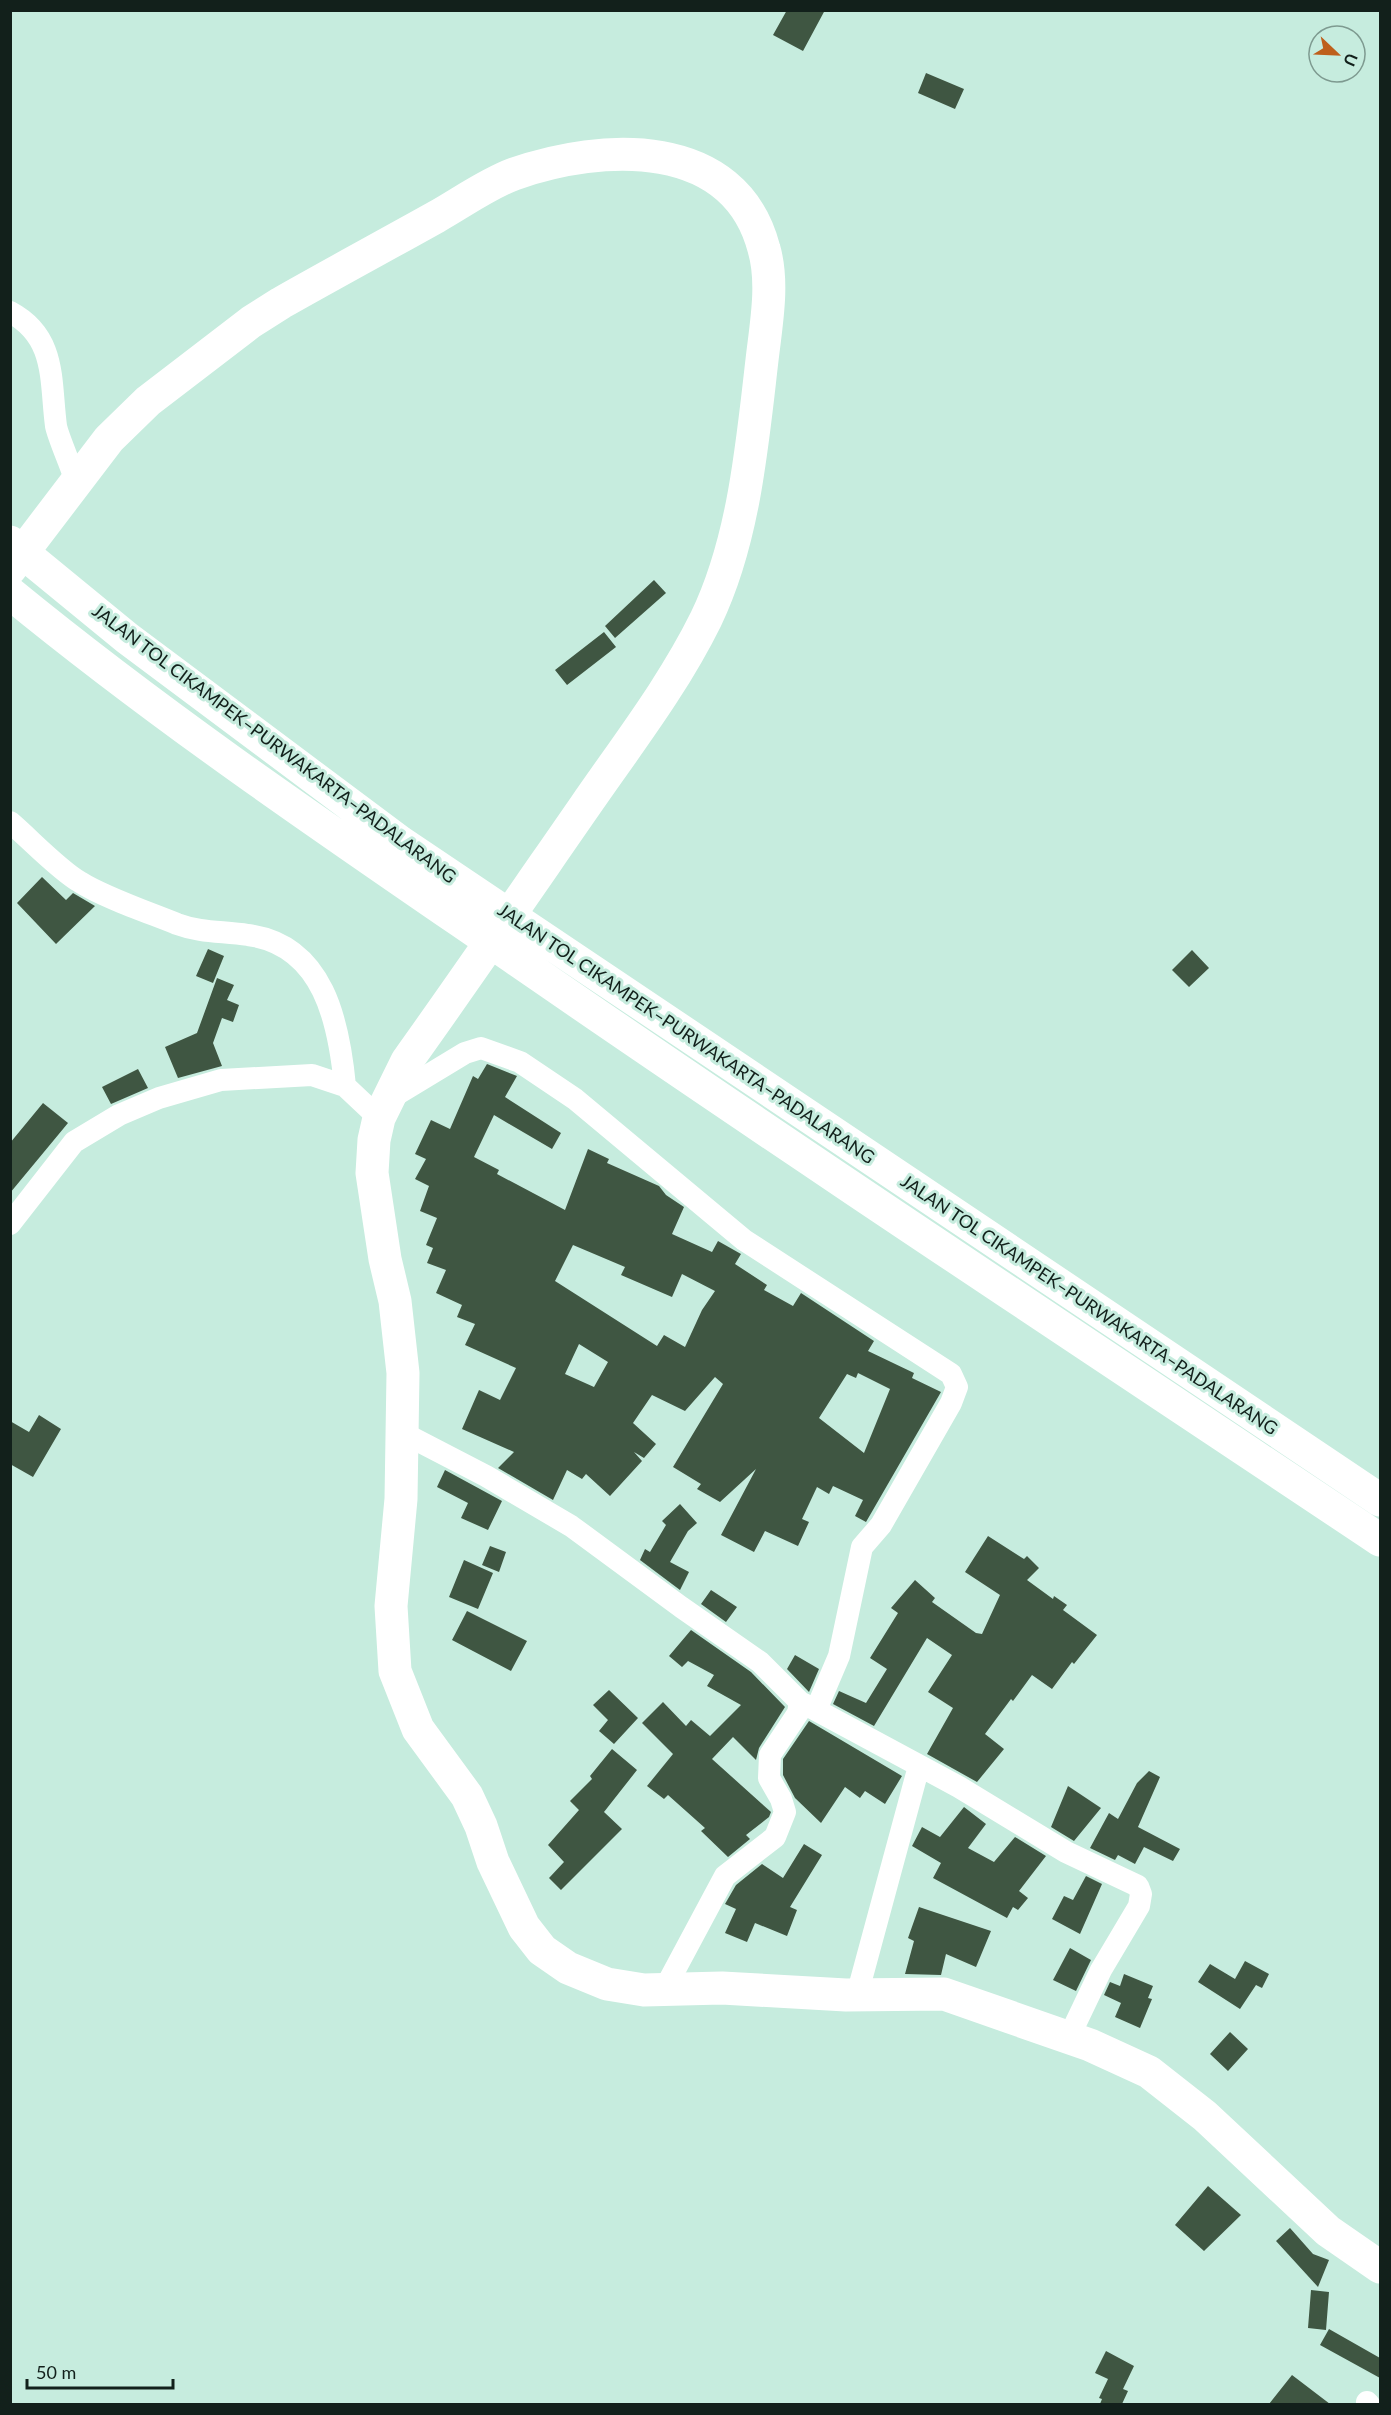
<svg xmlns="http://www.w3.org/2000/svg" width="1391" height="2415" font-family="Lato,sans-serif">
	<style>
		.building { fill: #3f5642; fill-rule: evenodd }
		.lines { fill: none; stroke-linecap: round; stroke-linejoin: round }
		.minor { stroke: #fff; stroke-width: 22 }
		.trunk { stroke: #fff; stroke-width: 33 }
		.motorway { stroke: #fff; stroke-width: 33 }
		.labels { text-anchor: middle; stroke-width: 6; stroke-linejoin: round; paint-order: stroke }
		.street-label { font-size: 18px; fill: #12201b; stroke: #c6ecde }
	</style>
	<rect width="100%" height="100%" fill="#c6ecde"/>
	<!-- building -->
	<path class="building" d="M787,10H825L803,51L773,35Z
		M926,73L964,89L955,109L918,93Z
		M654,580L666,593L615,638L605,626Z
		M604,632L616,647L567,685L555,670Z
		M42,877L66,900L73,893L95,906L56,944L17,903Z
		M208,949L224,956L213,983L196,976Z
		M1192,950L1209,968L1189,987L1172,970Z
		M217,978L234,985L227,1000L239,1005L233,1022L222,1018L213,1043L222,1066L178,1078L165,1047L197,1033Z
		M487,1064L517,1076L505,1097L561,1133L552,1149L494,1115L474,1157L499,1170L497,1174L565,1210L588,1149L609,1159L607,1163L659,1186L666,1195L684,1207L672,1234L712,1252L718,1241L741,1254L735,1264L767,1285L764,1290L793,1306L801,1293L874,1341L868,1351L914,1373L912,1378L941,1392L866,1522L855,1516L863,1500L833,1486L829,1494L817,1487L802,1519L809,1522L798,1546L765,1531L754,1552L721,1535L756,1469L720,1502L697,1489L701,1484L673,1467L723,1384L715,1377L685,1411L652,1395L633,1423L656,1444L644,1458L634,1452L642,1461L610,1496L586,1474L582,1479L567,1470L553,1500L498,1468L514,1452L462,1429L479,1390L500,1400L516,1368L465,1345L475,1324L457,1317L462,1305L436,1293L446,1270L427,1263L433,1248L426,1245L437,1218L420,1211L429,1186L415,1179L426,1159L415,1154L431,1120L450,1129L473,1076L478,1079ZM573,1245L625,1267L621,1275L672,1297L682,1274L715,1291L702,1310L685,1347L664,1335L657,1346L555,1281ZM579,1344L608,1362L594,1387L565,1374ZM858,1373L890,1389L864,1453L819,1418L847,1374L856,1378Z
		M138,1069L148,1088L111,1104L102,1087Z
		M43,1103L68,1123L10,1193V1143Z
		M39,1415L61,1429L33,1477L10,1464V1421L29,1432Z
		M445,1470L502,1501L488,1530L461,1518L468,1503L437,1487Z
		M680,1504L697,1523L688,1531L670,1562L689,1572L680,1590L640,1560L645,1549L650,1552L666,1525L662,1521Z
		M988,1536L1024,1559L1027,1556L1039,1568L1027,1580L1053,1599L1054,1596L1067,1605L1063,1610L1097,1635L1074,1664L1072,1662L1052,1689L1032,1675L1013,1701L1011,1699L985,1734L1004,1749L977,1782L927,1754L953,1708L928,1692L952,1655L927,1638L874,1726L833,1704L839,1691L866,1703L887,1669L870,1658L898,1613L891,1608L915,1580L935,1598L932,1602L976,1633L982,1634L1000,1595L965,1572Z
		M490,1546L506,1552L499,1572L482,1565Z
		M464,1560L493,1573L478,1609L449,1597Z
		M711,1590L737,1607L726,1622L701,1604Z
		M467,1611L527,1641L511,1671L452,1640Z
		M691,1630L751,1672L785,1707L759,1748L756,1760L733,1737L712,1759L771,1812L769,1817L746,1835L750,1839L728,1857L701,1831L705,1828L668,1795L664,1799L647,1786L673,1754L642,1723L663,1702L686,1726L691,1720L710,1736L741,1705L707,1686L714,1675L688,1661L682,1667L669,1656Z
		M795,1655L819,1669L809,1692L787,1669Z
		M609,1690L638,1718L614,1744L599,1731L608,1720L593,1705Z
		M809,1721L902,1776L885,1804L865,1791L860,1798L845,1787L821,1823L795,1798L783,1775V1759Z
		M612,1749L637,1770L604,1812L622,1829L561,1890L549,1878L564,1862L548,1845L579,1810L570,1801L592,1779L590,1776Z
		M1149,1771L1160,1777L1138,1827L1180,1849L1173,1861L1144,1847L1135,1864L1118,1855L1115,1860L1090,1848L1109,1813L1118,1819L1137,1783Z
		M1068,1786L1101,1808L1074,1841L1051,1827Z
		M964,1807L986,1824L968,1848L994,1862L1015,1837L1046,1856L1019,1891L1028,1898L1018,1910L1013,1907L1007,1918L933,1878L941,1863L912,1846L922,1827L940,1837Z
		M804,1844L822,1855L790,1907L797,1910L787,1936L755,1923L747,1942L725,1933L736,1909L725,1904L736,1885L762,1864L783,1878Z
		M1086,1876L1102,1884L1080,1934L1052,1919L1064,1896L1073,1900Z
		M919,1907L991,1931L976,1967L946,1954L941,1975L905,1974L914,1941L908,1938Z
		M1070,1948L1091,1960L1076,1991L1053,1980Z
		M1245,1961L1269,1974L1262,1988L1256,1985L1240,2009L1198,1982L1210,1964L1235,1979Z
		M1124,1974L1153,1986L1148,1998L1152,1999L1140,2028L1115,2017L1121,2003L1104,1995L1110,1982L1120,1986Z
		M1230,2032L1248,2049L1228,2071L1210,2054Z
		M1208,2186L1241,2215L1204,2251L1175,2225Z
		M1290,2228L1313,2254L1329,2260L1318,2287L1276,2241Z
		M1311,2290L1329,2292L1326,2330L1308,2328Z
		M1329,2329L1380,2358V2378L1320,2345Z
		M1106,2351L1134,2366L1123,2389L1128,2391L1122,2404H1100L1102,2399L1099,2398L1108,2379L1095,2373Z
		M1292,2375L1330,2404H1269Z"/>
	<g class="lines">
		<!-- minor -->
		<path class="minor" d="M10,312C57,337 50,381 56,426C58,437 72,468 76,482
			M10,822C30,839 59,870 80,882C103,897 150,913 177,924C201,933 223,931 248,935C324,945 339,1023 345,1086
			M389,1099L465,1053L481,1048L520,1062L575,1099L744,1240L951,1374L957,1387L951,1403L881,1525L862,1547L839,1656L816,1710L800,1702L798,1713L770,1755L769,1778L781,1799L785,1812L775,1837L725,1876L664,1990
			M10,1224L74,1142L119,1115L159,1098L221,1080L312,1075L345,1086L379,1118
			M403,1433L486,1476L571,1526L681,1607L760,1662L800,1702
			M816,1710L959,1787L1066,1852L1138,1886L1141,1894L1139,1906L1101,1970L1069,2037
			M857,1995L919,1766
			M1367,2402L1369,2404"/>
		<!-- trunk -->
		<path class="trunk" d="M10,569L109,439L148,401L251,322L281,303C332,274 384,246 436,217C461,203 487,184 514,174C602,143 735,136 764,249C774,283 766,325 762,360C752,446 744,540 706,619C673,686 627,745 585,806C526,891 467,977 407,1061L379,1118L374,1140L372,1173L385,1259L395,1301L403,1373L401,1499L391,1606L395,1671L418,1729L467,1796L481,1826L493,1862L524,1927L542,1950L568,1968L607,1984L644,1990L722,1988L846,1995L944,1994L1090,2045L1149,2072L1205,2116L1328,2231L1380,2267"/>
		<!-- motorway -->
		<path class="motorway" d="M10,542L127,638L400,842L1380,1500
			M10,593C176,729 356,849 533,971C813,1164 1097,1351 1380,1540"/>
	</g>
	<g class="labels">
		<!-- street labels -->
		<g class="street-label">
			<text transform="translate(274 744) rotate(37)" y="6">JALAN TOL CIKAMPEK–PURWAKARTA–PADALARANG</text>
			<text transform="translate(686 1034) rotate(34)" y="6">JALAN TOL CIKAMPEK–PURWAKARTA–PADALARANG</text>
			<text transform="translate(1089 1305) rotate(34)" y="6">JALAN TOL CIKAMPEK–PURWAKARTA–PADALARANG</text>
		</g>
	</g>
	<!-- border -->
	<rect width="1391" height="2415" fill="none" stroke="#12201b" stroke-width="24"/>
	<!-- north arrow -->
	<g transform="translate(1337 54) rotate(113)"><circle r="28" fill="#c6ecde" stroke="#7e9a90" stroke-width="1.5"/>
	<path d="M0-4.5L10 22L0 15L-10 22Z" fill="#be5f1b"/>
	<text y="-9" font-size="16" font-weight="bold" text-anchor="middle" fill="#12201b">U</text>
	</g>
	<!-- scale -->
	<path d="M27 2379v9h146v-9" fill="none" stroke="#12201b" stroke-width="3"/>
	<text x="36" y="2379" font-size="18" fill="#12201b" stroke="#c6ecde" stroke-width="4.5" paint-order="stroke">50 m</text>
</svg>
